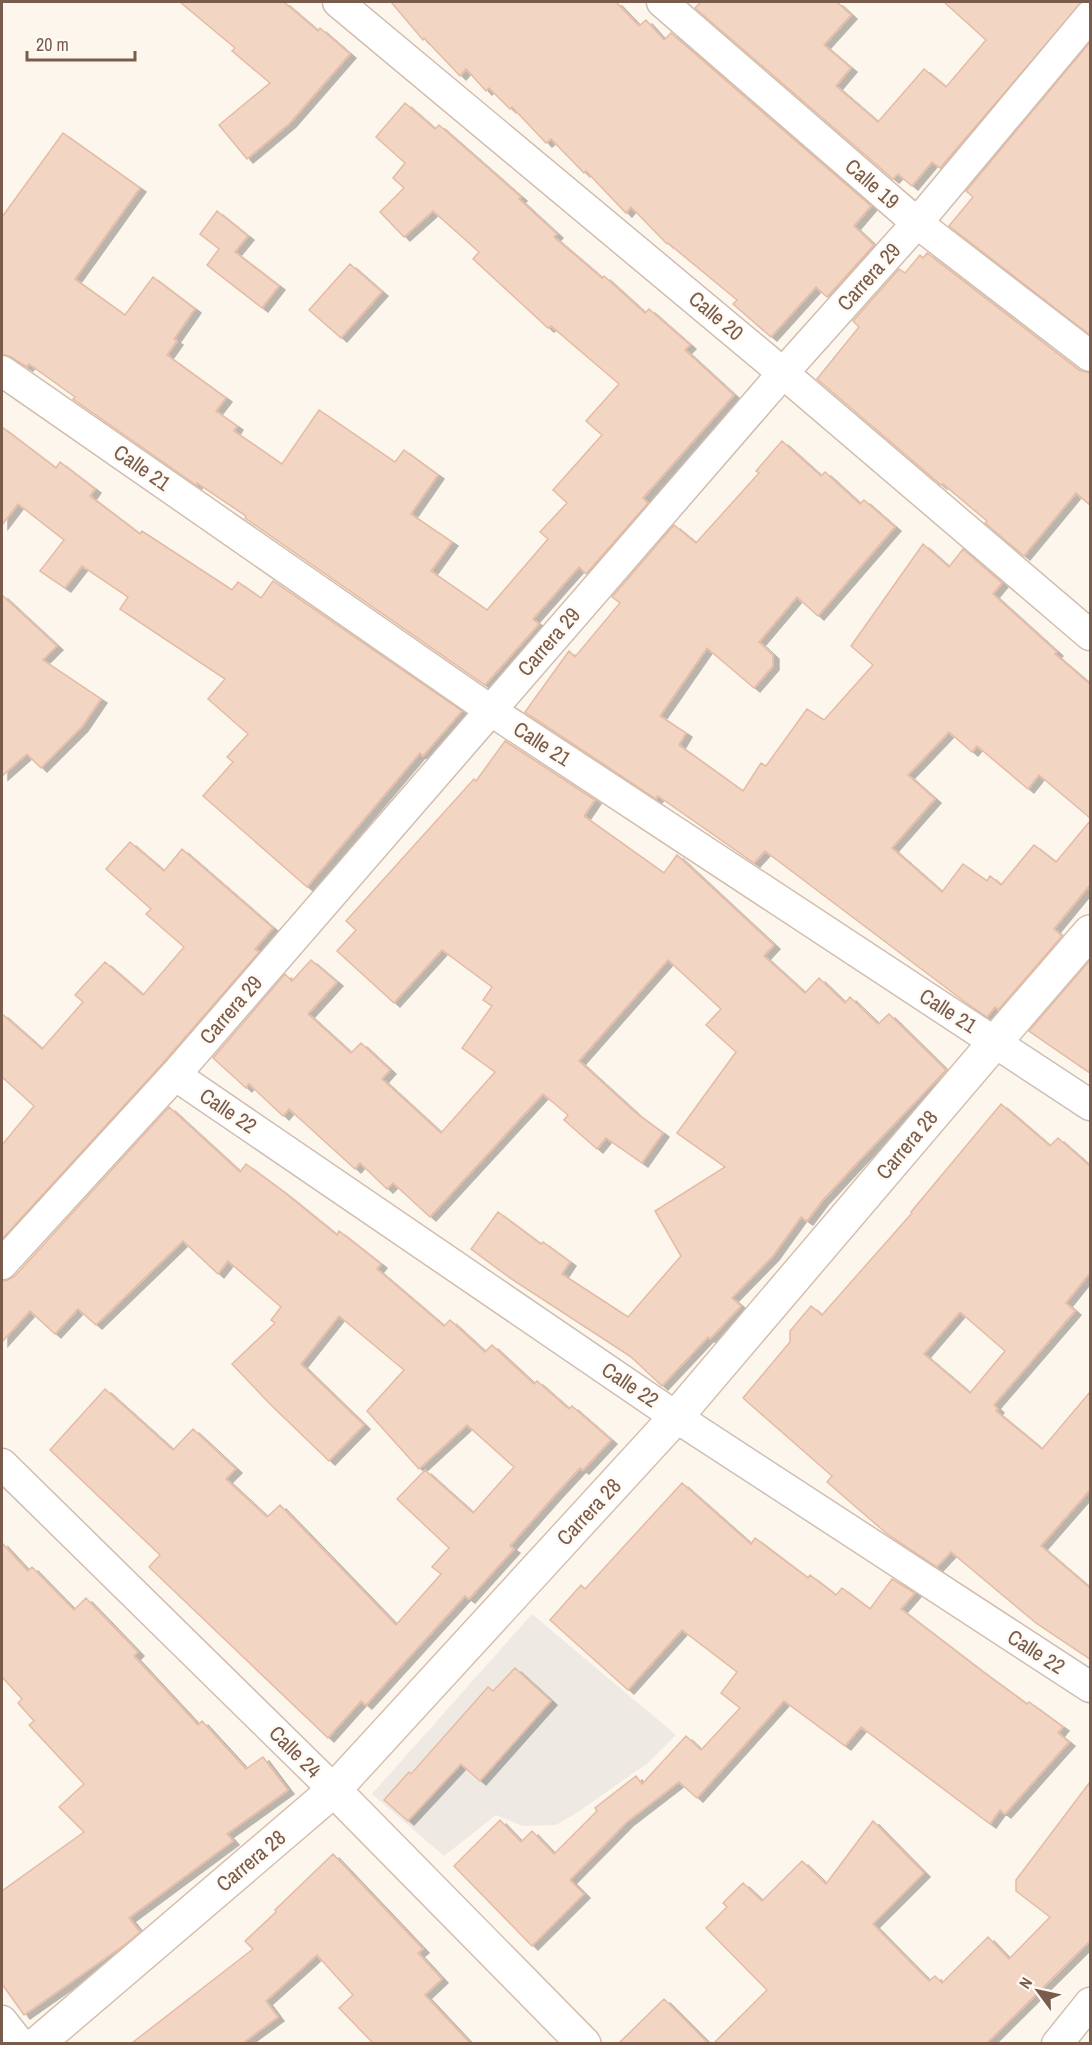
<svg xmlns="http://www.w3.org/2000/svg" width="1092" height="2045" font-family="'Archivo Narrow',sans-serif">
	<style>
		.industrial { fill: #efe9e4 }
		.building { fill: #f3d5c3; stroke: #e6bba3; stroke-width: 1.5; fill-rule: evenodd; filter: url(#shadow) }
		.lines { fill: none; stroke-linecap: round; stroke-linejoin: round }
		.street-casing { stroke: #d1beb0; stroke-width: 33 }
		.secondary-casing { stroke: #d6c0b0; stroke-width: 36 }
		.street { stroke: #fff; stroke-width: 30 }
		.secondary { stroke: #fff; stroke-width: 33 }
		.labels { text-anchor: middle; stroke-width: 4.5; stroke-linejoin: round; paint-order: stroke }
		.street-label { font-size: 21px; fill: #7a5c4d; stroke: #fffaf3 }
	</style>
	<defs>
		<filter id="shadow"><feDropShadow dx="6" dy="4" stdDeviation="0" flood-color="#0004"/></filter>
	</defs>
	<rect width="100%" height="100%" fill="#fdf6ec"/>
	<!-- industrial -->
	<path class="industrial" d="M532,1614L676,1735L648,1763L575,1814L556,1825L523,1826L496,1815L444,1856L372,1794Z"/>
	<!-- building -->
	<path class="building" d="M180,2H284L318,31L320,28L350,54L290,123L247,159L219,125L270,83L232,51L235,48Z
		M391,2H616L639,26L646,20L664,40L671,33L871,206L854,226L874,245L827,297L816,287L771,337L733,304L737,300L668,243L667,244L631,207L626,213L586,171L584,173L551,139L546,143L512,107L510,109L489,88L486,91L466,69L460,76L424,38L423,40Z
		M701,2H837L851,15L824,45L851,68L836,86L878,122L924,69L946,87L986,40L944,2H1082L940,168L932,162L912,186L898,174L893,179L695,8Z
		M1090,42V335L949,226L973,197L966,191Z
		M405,103L435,129L439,125L521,197L519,199L557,234L554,237L602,278L604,276L645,313L649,309L690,345L685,350L734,395L643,498L648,503L586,574L579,567L533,619L539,624L485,685L245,518L246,516L197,483L196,485L73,399L75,397L29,364L27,367L11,357L2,354V217L63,133L140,188L75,279L125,315L153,277L195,309L174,339L177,341L167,355L226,398L216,411L237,426L234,431L282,464L319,410L395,462L404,450L438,475L411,514L452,542L431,571L487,610L548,539L540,532L567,503L553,490L602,435L586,421L619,384L551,326L548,328L473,259L479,252L433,211L404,237L380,212L404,188L393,178L405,163L376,137Z
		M217,211L248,236L235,252L279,286L262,308L207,265L219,249L200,234Z
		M927,253L1079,370L1090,373V505L1076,493L1024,556L985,523L987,521L943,484L941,485L817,379L859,327L853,321L899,269L905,273L920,255L923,258Z
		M350,264L382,292L341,338L309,310Z
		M2,427L56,468L60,462L95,489L90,496L140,534L142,531L232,590L238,582L261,598L273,581L462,711L423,756L420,753L307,887L203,796L233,762L227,757L248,734L208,699L225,679L120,609L128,597L82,566L65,588L40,571L64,540L18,504L2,525Z
		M782,441L821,476L825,472L860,504L864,500L895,527L818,616L797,597L759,642L773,655V666L754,688L707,648L660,716L686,733L679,745L743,791L761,763L766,766L807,709L824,720L873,665L851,646L923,544L949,567L963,549L1002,583L993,594L1057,652L1055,654L1090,684V818L1039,775L1028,789L977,746L972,752L949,732L908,775L935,799L892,848L942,892L963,864L987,881L990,876L1001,885L1034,845L1056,862L1090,821V885L1054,929L1062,936L998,1010L995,1007L987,1017L965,1002L765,851L754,863L658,796L656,799L525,712L569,651L575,657L620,603L612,597L674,525L696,543L759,473L756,471Z
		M2,595L57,646L43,660L101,699L82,727L41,768L27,754L2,776Z
		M505,741L595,800L584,816L664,873L677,855L774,945L764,956L805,993L819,978L845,1003L850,997L878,1024L889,1014L946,1070L859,1161L822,1201L807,1221L801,1217L773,1256L732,1298L741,1306L710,1339L708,1337L662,1386L630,1356L510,1278L471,1249L498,1212L541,1244L543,1242L570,1262L562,1274L628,1317L681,1256L655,1211L725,1167L677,1133L736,1052L706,1025L721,1009L668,960L579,1061L636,1113L663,1133L642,1163L606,1138L597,1149L564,1120L568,1115L543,1094L430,1217L393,1183L387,1189L360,1163L355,1169L289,1109L283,1116L249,1084L246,1088L213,1058L285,974L292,981L311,960L337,982L308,1014L351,1053L361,1043L390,1070L382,1079L441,1133L495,1072L462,1048L492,1006L483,1000L492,987L442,950L394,1003L337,951L356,930L346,921L474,779L476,781Z
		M130,842L164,871L182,849L273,928L255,949L259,952L162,1064L2,1239V1145L34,1106L2,1077V1014L42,1049L83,1002L75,995L105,962L143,995L184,947L146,914L151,909L106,869Z
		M1090,960V1073L1029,1031Z
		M1001,1104L1050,1146L1058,1138L1090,1166V1273L1066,1303L1075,1311L994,1405L998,1409L996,1411L1042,1449L1090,1392V1490L1041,1546L1090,1588V1659L1036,1623L951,1552L937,1567L886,1533L827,1482L832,1476L743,1398L790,1342V1331L811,1306L822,1315L912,1213L911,1212ZM960,1312L1005,1351L970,1393L924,1354Z
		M169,1107L240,1172L246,1164L284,1192L337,1235L339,1231L381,1264L377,1269L444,1326L450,1320L485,1352L492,1345L534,1384L537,1381L569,1409L572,1406L611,1440L583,1470L580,1468L555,1495L510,1546L514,1549L469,1599L465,1596L366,1705L361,1701L328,1738L149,1567L160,1555L50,1450L105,1389L173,1450L193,1429L236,1469L226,1479L267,1517L280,1505L396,1625L441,1574L432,1567L449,1548L397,1499L425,1470L473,1513L514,1467L467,1425L419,1469L367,1411L404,1370L339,1316L301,1364L364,1425L329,1461L270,1404L232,1364L275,1323L271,1320L281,1307L228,1261L218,1274L183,1241L96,1325L78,1309L55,1334L30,1311L2,1342V1281L8,1280L15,1276Z
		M682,1483L751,1544L755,1538L808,1578L810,1575L836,1595L842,1588L870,1609L892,1579L915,1593L901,1609L978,1668L1027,1704L1029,1702L1063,1727L1058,1733L1069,1742L1005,1814L1000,1810L990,1824L861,1727L845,1746L784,1701L697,1798L679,1782L627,1822L570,1880L584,1894L532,1946L454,1866L500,1820L521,1842L532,1831L554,1854L597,1811L595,1808L636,1776L642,1784L686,1736L701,1750L740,1708L721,1693L737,1672L682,1630L628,1690L550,1620L581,1585L585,1589Z
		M2,1543L28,1571L32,1567L74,1610L86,1598L138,1652L134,1656L198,1725L202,1721L246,1769L263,1757L288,1790L227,1834L233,1841L129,1918L140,1932L127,1943L24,2015L2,1984V1891L84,1832L59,1807L84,1784L29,1725L34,1721L18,1703L22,1699L2,1677Z
		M515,1668L551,1701L480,1781L461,1764L408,1821L384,1800L409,1772L411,1774L488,1687L493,1691Z
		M1090,1782V1941L987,2043H714L767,1990L706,1928L727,1907L723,1903L743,1883L762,1901L802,1861L826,1884L873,1821L924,1873L873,1924L929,1981L935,1976L942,1983L988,1937L1009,1959L1050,1917L1016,1891V1880Z
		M333,1854L423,1949L418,1953L442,1979L425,1995L470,2043H373L339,2008L353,1995L317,1955L266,2001L278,2017L243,2043H132L253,1949L245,1941L276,1912L275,1910Z
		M664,1999L708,2043H619Z"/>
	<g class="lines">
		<defs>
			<path id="street" d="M338,2L783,373L1090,635
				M662,2L917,223L1090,356
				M2,371L490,710L1090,1105
				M175,1075L676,1417L1090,1687
				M2,1264L175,1075L783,373L917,223L1090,16
				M2,1464L334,1790
				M2,2021L20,2044
				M1057,2044L1090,2003"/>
			<path id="secondary" d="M334,1790L584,2044
				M37,2044L334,1790L676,1417L995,1042L1090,932"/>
		</defs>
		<!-- street casing -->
		<use href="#street" class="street-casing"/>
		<!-- secondary casing -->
		<use href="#secondary" class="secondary-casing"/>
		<!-- street -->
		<use href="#street" class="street"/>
		<!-- secondary -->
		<use href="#secondary" class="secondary"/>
	</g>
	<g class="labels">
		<!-- street labels -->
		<g class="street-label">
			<text transform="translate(872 184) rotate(41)" y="7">Calle 19</text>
			<text transform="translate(869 277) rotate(-48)" y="7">Carrera 29</text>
			<text transform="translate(716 316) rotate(40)" y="7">Calle 20</text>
			<text transform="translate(142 468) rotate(35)" y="7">Calle 21</text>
			<text transform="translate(549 642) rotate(-49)" y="7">Carrera 29</text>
			<text transform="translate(542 744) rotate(33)" y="7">Calle 21</text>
			<text transform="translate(231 1010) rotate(-49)" y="7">Carrera 29</text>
			<text transform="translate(948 1011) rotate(33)" y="7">Calle 21</text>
			<text transform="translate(228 1111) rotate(34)" y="7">Calle 22</text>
			<text transform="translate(907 1145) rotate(-50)" y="7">Carrera 28</text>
			<text transform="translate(630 1385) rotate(34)" y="7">Calle 22</text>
			<text transform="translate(589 1512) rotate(-47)" y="7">Carrera 28</text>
			<text transform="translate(1036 1652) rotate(33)" y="7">Calle 22</text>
			<text transform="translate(295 1752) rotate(45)" y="7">Calle 24</text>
			<text transform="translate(251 1861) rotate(-40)" y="7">Carrera 28</text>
		</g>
	</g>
	<!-- border -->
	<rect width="1092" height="2045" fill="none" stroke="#7a5c4d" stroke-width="6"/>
	<!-- north arrow -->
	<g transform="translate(1038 1991) rotate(303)" stroke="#fffaf3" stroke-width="4.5" paint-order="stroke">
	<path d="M0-4.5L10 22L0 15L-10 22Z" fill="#7a5c4d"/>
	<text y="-9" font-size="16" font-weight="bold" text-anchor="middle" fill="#7a5c4d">N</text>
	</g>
	<!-- scale -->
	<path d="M27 51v9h108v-9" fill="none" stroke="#7a5c4d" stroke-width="3"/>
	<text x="36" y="51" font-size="18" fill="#7a5c4d" stroke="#fffaf3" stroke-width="4.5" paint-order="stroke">20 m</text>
</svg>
